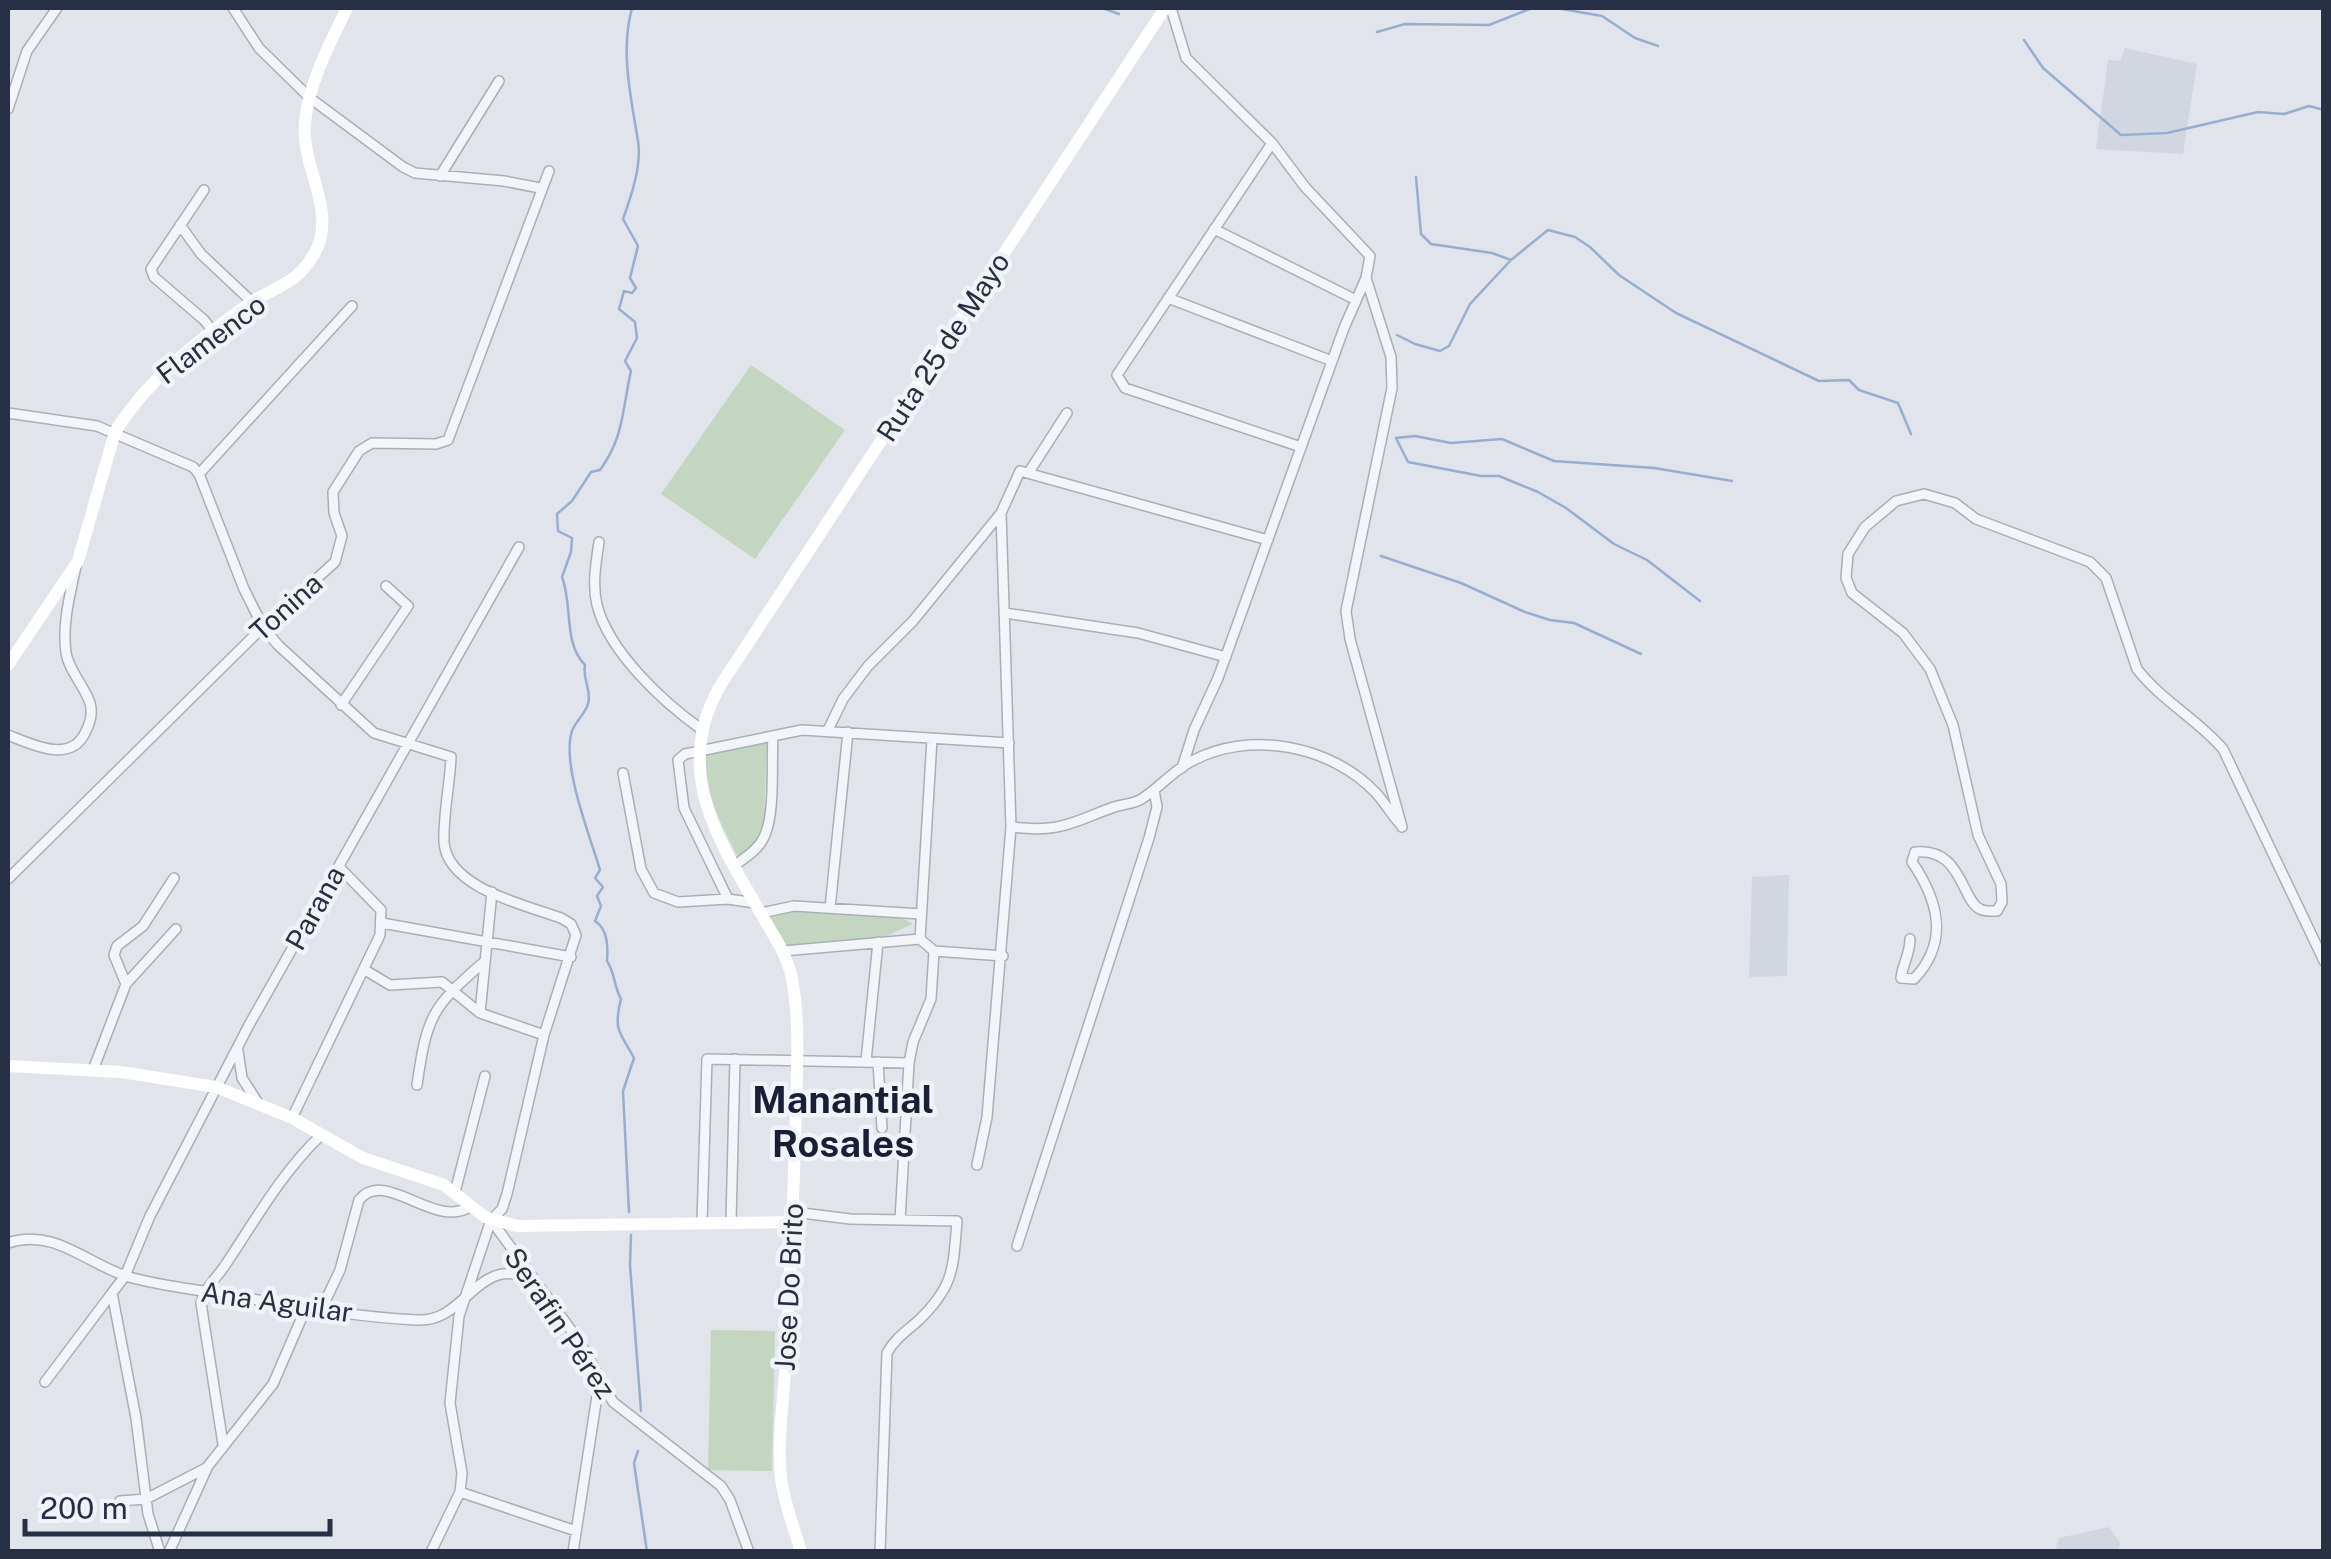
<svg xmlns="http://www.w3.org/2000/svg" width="2331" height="1559" font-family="'Public Sans',sans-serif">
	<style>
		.built { fill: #d2d6e0 }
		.green { fill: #c4d6c1 }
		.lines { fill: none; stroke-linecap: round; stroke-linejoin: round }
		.stream { stroke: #98aece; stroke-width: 2.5 }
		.street-casing { stroke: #a9aeb9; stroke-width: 12 }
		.street { stroke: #f4f5f9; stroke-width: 9 }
		.secondary { stroke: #fff; stroke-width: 12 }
		.labels { text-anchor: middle; stroke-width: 9; stroke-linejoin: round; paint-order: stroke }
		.street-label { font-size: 28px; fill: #272f44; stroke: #f0f3f8 }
		.district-label { font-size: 38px; font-weight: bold; fill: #192035; stroke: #f0f3f8 }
	</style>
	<rect width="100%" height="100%" fill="#e1e4eb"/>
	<!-- built -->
	<path class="built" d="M2125,48L2197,64L2183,154L2096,149L2108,60L2120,61Z
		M1789,875L1787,976L1749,977L1752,877Z
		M2109,1527L2120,1543L2118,1551H2055L2059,1538Z"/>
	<!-- green -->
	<path class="green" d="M751,365L845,430L755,559L661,494Z
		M767,737L764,824L754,843L738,857C720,823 705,794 704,754Z
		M795,910L902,918L913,924L881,938L788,947L768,916Z
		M711,1330L775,1331L772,1471L708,1470Z"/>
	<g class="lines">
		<!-- stream -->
		<path class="stream" d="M1102,8L1119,14
			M1556,8L1602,16L1635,38L1658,46
			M1377,32L1405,24L1489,25L1532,8
			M2024,40L2043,68L2121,135L2167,133L2258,112L2284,114L2309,106L2324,110
			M1416,177L1421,234L1431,244L1492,253L1511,260L1548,230L1575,237L1590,247L1619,275L1676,313L1819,381L1849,380L1859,390L1898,403L1911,434
			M1397,335L1415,344L1440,351L1449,346L1470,304L1510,261
			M1381,556L1461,583L1525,612L1550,620L1574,623L1641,654
			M1700,601L1647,560L1614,544L1566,508L1538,492L1499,476H1481L1408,462L1396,438L1415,436L1451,443L1502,439L1554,461L1654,468L1732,481
			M629,1212L623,1091L634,1058C620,1032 613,1031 621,999C614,987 615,973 607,961C608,947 608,929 595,921L601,906L597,896L603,887L595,878L600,870C590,836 561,764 572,731C575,722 585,714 588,704C592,690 582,679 585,665C563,643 573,605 562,577L571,552L572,538L558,531L557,514L572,501L591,472L600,470C624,437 622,411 631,371L625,361L637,338L635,322L619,309L624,291L632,293L636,288L630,278L638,246L623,219C631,197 642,165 638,141C631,97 620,52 632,8
			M631,1235L630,1265L641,1411
			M638,1451L634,1463L647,1552"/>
		<defs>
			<path id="street" d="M233,8L259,48L310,98L403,167L415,173L504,181L540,188
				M1171,8L1186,58L1272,143L1305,187L1370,256L1366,278L1344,328L1218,678L1194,730L1182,768
				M8,109L27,51L57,8
				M1272,143L1117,375L1125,388L1301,447
				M440,176L499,81
				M204,190L151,269L154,277L204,320L213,331
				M180,225L201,254L252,302
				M1214,229L1356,300
				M1366,278L1391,357L1392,388L1346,611L1350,639L1402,827
				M1168,298L1332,361
				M8,413L97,426L193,467L199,474L244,589L263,627L278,645L374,733L451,757C450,784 443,814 444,842C447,888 525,905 561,918L571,924L576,935L544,1035L507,1194L502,1209L491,1220L459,1316L450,1403L462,1473L460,1492L431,1552
				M1029,472L1067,413
				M199,474L352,306
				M599,542C596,563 592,584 597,605C609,652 663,702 701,729
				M1005,613L1138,633L1226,657
				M341,705L408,606L386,586
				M828,730L843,699L868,666L913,621L1001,513L1020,471L1268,540
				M8,735C31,744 70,764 85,733C90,723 93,714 90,703C84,685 69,671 66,653C62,623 70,595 76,566
				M623,773L641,869L654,893L678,902L728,899L755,903
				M1011,827C1061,833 1070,823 1114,807C1124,804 1135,804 1143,798C1160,787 1174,770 1192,761C1249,730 1331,745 1376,793C1384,802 1391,813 1399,823
				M734,866C744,858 757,851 763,839C776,816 771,763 773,736
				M8,879L263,627L335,562L342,536L334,513L333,492L359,451L372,443L436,444L448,440L549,171
				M728,899L684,808L678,760L685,754L802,730L1009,743
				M830,908L848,732
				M761,913L794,906L921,914
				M382,923L571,957
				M1910,939C1910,954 1903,963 1901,978L1914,979C1950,941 1938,900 1912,862L1915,852C1962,847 1961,900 1980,909C1985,912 1992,911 1997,911L2002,902L2001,884L1978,835L1953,725L1930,669L1903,633L1852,593L1846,578L1848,554L1865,527L1896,501L1924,494L1955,503L1976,519L2090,562L2106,578L2137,669C2162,701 2197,719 2223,749L2324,961
				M783,951L920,939
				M934,951L1003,956
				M365,970L390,985L442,982L480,1013L544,1035
				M126,984L114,955L117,946L143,926L174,878
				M480,1013L492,892
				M238,1051L242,1078L258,1103
				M866,1061L878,942
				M878,1062L882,1128
				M93,1070L126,984L176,929
				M417,1085C427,1015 432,1007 485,961
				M292,1118L380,935L381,910L339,867
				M977,1165L987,1117L1011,827L1001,513
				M455,1192L485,1076
				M794,1212L850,1219L957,1221C953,1267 955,1285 919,1320C907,1331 895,1338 887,1353L880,1552
				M491,1220L579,1341L613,1402L721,1486L730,1500L749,1552
				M900,1220L909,1063L913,1042L931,999L934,951L920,939L932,739
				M702,1222L707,1059L909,1063
				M731,1222L735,1059
				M8,1243C54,1227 88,1265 129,1277C161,1286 194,1289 227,1295C290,1305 354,1317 417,1320C467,1323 476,1254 531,1279
				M1017,1246L1149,838L1157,807L1154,790
				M321,1310L340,1270L359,1200C386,1167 435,1231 471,1206
				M45,1382L112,1293
				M223,1444L201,1303C205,1287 217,1278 226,1264C256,1219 281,1174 320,1136
				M460,1492L576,1531
				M120,1501L146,1499L206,1468
				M160,1552L148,1514L136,1418L112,1293L125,1276L150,1216L249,1025L519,547
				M169,1552L208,1466L273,1384L306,1308
				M573,1552L597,1396L595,1376"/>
		</defs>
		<!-- street casing -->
		<use href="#street" class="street-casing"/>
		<!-- street -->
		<use href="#street" class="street"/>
		<!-- secondary -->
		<path class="secondary" d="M8,665L78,561L115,432C148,379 196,342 247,305C272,287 294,287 313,256C340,213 300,168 305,122C309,82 330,43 347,8
			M8,1066L121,1072L216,1087L292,1118L363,1158L444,1185L485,1217L517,1226L794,1222
			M801,1552C794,1527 784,1503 781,1478C777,1439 784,1397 786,1357C790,1274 794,1191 796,1107C797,1065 800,1020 792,979C788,956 774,937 763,917C720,843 671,771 720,686L1165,8"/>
	</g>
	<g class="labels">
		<!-- street labels -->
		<g class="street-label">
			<text transform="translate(211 339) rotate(-37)" y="10">Flamenco</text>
			<text transform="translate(943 347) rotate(-57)" y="10">Ruta 25 de Mayo</text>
			<text transform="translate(286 607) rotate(-42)" y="10">Tonina</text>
			<text transform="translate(315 908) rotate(-61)" y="10">Parana</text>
			<text transform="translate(789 1287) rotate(-87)" y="10">Jose Do Brito</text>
			<text transform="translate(277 1302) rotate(8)" y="10">Ana Aguilar</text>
			<text transform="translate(560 1323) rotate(56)" y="10">Serafin Pérez</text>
		</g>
		<!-- district labels -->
		<g class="district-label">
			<text x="843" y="1113">Manantial<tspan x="843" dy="44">Rosales</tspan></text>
		</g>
	</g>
	<!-- border -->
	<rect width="2331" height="1559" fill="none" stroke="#272f44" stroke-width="20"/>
	<!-- scale -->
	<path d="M25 1519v15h305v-15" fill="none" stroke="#272f44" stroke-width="5"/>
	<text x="40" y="1519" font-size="30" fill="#272f44" stroke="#f0f3f8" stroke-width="8" paint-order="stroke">200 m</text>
</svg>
